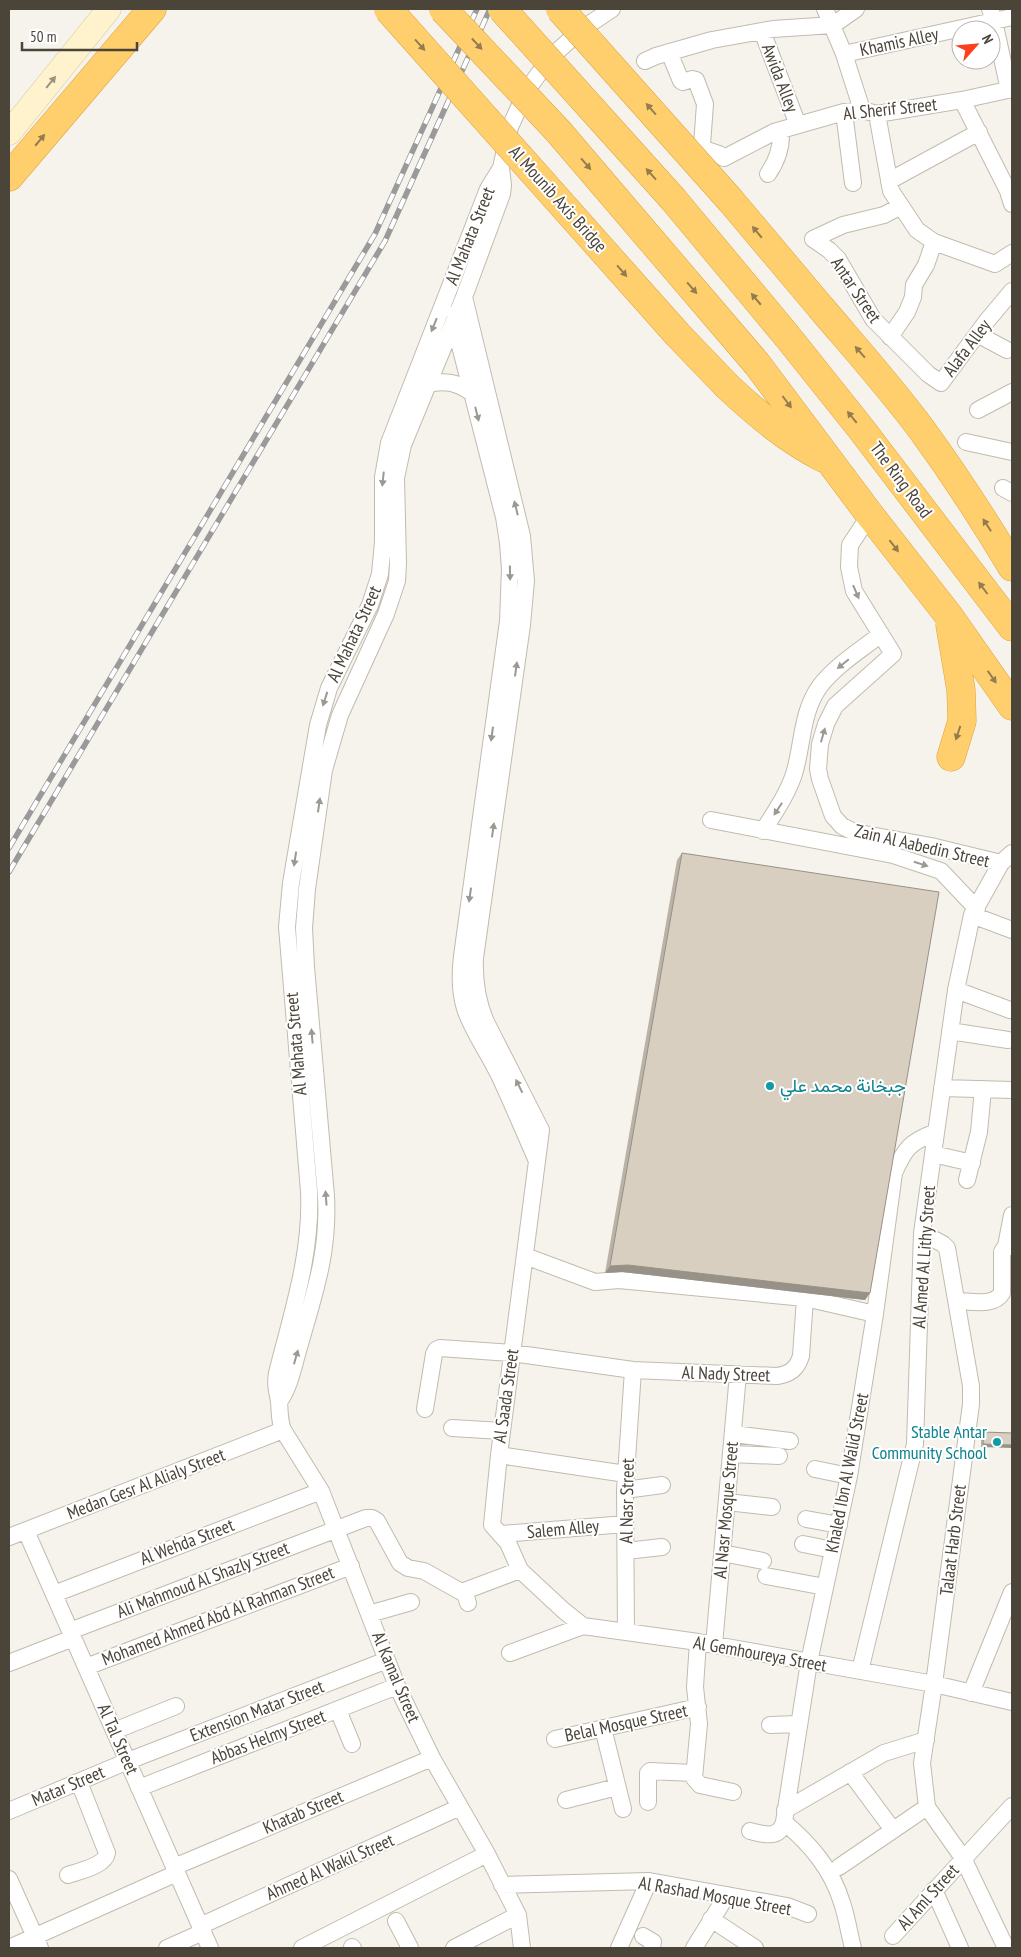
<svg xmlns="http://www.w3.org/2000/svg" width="1021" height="1957" font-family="'PT Sans Narrow',Vazirmatn,sans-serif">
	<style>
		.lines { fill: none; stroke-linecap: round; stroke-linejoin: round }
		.street-casing { stroke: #c2bbae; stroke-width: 18 }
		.secondary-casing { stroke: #d6c79b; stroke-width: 25 }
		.highway-casing { stroke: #e0a43c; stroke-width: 29 }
		.street { stroke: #fff; stroke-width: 16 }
		.secondary { stroke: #fff3cd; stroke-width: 24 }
		.highway { stroke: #ffcf6e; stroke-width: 28 }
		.rail-casing { stroke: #9a9a9a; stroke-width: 5.5 }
		.rail { stroke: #fff; stroke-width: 4; stroke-dasharray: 11; stroke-linecap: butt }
		.highway-bridge-casing { stroke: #e0a43c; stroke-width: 29; stroke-linecap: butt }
		.highway-bridge { stroke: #ffcf6e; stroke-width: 28 }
		.wall { fill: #bab2a6 }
		.shaded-wall { fill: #979187 }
		.building { fill: #d8cfc1; stroke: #979187 }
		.oneway { fill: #937c4e }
		.oneway2 { fill: #9c937c }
		.oneway3 { fill: #9c9892 }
		.culture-dot { fill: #0f9aa8; stroke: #fff; stroke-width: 2 }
		.labels { text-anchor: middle; stroke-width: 4; stroke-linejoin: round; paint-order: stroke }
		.street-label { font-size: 18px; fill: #4b4439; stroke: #fff }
		.culture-label { font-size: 18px; fill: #0d838f; stroke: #fff; text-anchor: start }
	</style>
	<rect width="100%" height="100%" fill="#f6f3ec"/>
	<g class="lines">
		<defs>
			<path id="street" d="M825,9L844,54L862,110
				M990,9L994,21L1009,90
				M762,31L798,125
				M669,52L681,81L683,82L692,79L696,80L705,104L702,145L704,149L719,154L722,157L724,158L774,132L844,112L862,110L877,114L962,100L1012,89
				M844,54L1012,17
				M645,61L656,56L712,40L773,29L833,25L856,9
				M962,100L1008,191L1012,204
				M844,112L853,183
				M877,114L891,191L917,230L934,242L995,264L1012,253
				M501,168L488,189L389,443L383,477V542L380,574L370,605L329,688L318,725L291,883L287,927L309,1191C312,1254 292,1313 277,1373C275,1384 277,1391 279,1401C280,1412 279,1420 283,1430L321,1491L397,1686L432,1758L487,1854L518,1915L522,1948
				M768,174C777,161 782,146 781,130
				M889,181L979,132
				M813,239L829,250L838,259L873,319L928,374L941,383L986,322L1012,291
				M813,239L843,225L884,215L901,206
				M464,297L522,536L526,581L522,625L475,958C474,981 477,1001 486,1022L541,1130L499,1455L492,1525L508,1543L520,1570L563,1610L583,1626
				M455,314L459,342L504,517L508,543L510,569L508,621L462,956C455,1013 475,1027 498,1073C512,1102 524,1132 537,1161
				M977,334L1007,350
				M890,337L907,312L913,297L914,285L926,265L934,242
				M427,384C445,380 457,382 472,393
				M978,410L1012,392
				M966,442L1012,452
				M1003,488L1012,493
				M870,515L850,545L849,567L854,591L893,654L835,706L826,724L820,744L818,769L820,779L833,816L842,826L854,832L931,846L1001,863
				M711,820L893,855L941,871L977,909
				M763,831C775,812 787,795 794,774C803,745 801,712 820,686C836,665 861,650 881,634
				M972,915L1012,930
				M956,990L1010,1010
				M950,1031L1008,1040
				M942,1088L1012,1090
				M933,1154L972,1163
				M967,1180L979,1132L983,1089
				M922,1233L943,1244L947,1248L971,1386V1404L934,1684L922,1763L927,1807L963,1858L1006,1948
				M1006,1246L1012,1215
				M525,1256L595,1282L619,1280L805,1298
				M957,1301C970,1301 994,1307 1002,1293V1252L1006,1246L1012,1247
				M279,1402C291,1385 294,1363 300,1344C315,1291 329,1252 326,1196L306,967L304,928L307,889L324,770L340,715L386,614L397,581L398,563L396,478L403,445L464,297L502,194L503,185L501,168L510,127L527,90L551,57L582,29L612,9
				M425,1409L434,1354L436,1350L440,1348L512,1353L633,1370L777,1376C790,1374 797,1369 801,1356L805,1298L875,1314
				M452,1428L502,1431
				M733,1434L790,1441
				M731,1454L779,1456
				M499,1455L626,1474
				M815,1469L849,1476
				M625,1490L662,1485
				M727,1502L772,1507
				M806,1519L839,1525
				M26,1531L210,1948
				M501,1534L625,1524
				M9,1537L283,1430
				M803,1544L833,1550
				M626,1551L662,1547
				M722,1553L763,1561
				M766,1576L825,1587
				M54,1594L321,1491
				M468,1603L465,1594L467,1590L520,1570
				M369,1614L411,1602
				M70,1631L366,1518H372L377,1521L400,1563L408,1568L424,1571L465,1594
				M626,1632L625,1490L633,1370
				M698,1642L695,1687L699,1724L694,1778L700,1785L733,1792
				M714,1645L738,1374
				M510,1653L583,1626L698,1642L934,1684L1012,1702
				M9,1663L73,1638
				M86,1667L351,1566
				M860,1671L915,1444L922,1233L956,990L972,915L1001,863L1012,853
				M971,1693L1012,1592
				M338,1710L352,1744
				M770,1725L799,1724
				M603,1728L623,1809
				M114,1731L176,1706
				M555,1739L698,1707
				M850,1772L893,1830
				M139,1788L397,1686
				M566,1800L617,1787
				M648,1802V1773L650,1771L693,1773
				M785,1810L884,1753L926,1740
				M9,1811L128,1761L387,1660
				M784,1822C810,1844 832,1869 842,1903C847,1917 849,1933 853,1948
				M750,1831C763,1834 779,1840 784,1822L809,1662L849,1476L875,1314L894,1173C905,1148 910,1142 936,1132
				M174,1867L432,1758
				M839,1867L927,1807
				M68,1875C79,1871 105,1866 107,1853L79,1782
				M9,1879L40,1948
				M502,1885L649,1881L787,1906L808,1914
				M934,1890L960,1948
				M711,1919L755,1948
				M396,1921L410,1948
				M200,1926L460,1807
				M643,1936L653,1942L652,1948
				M893,1936L1012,1806
				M352,1947L353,1948
				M9,1948L177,1873
				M167,1948L203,1932
				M302,1948L487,1854
				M454,1948L518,1915
				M619,1948L649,1881
				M694,1948L727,1895"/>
			<path id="secondary" d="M9,133L109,9"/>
			<path id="highway" d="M9,177L152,9
				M822,309C856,349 891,388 922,430C954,474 984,520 1012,567
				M787,336L862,430L1012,627
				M757,364L870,515L949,616L1012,706
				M728,387C758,415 787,439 823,458
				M950,625L961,690L962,721L951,757"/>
		</defs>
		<!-- street casing -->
		<use href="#street" class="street-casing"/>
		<!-- secondary casing -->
		<use href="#secondary" class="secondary-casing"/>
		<!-- highway casing -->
		<use href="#highway" class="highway-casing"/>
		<!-- street -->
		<use href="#street" class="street"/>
		<!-- secondary -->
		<use href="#secondary" class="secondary"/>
		<!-- highway -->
		<use href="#highway" class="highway"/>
		<defs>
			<path id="rail" d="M9,848L375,234L477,9
				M9,872L385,241L490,9"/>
		</defs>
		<!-- rail casing -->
		<use href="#rail" class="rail-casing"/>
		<!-- rail -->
		<use href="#rail" class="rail"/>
		<defs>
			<path id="highway-bridge" d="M388,9L678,335L728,387
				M443,9L558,131L757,364
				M502,9L673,199L787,336
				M560,9L731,201L822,309"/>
		</defs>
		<!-- highway-bridge casing -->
		<use href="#highway-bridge" class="highway-bridge-casing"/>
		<!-- highway-bridge -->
		<use href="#highway-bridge" class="highway-bridge"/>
	</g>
	<!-- wall -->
	<path class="wall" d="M682,853L870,1293L865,1300L623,1272L605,1273L677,860Z
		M984,1432L1012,1433L981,1447V1436Z"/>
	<!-- shaded-wall -->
	<path class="shaded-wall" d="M628,1265L870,1293L865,1300L623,1272L605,1273L610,1266Z
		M983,1444L1012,1445V1448L981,1447Z"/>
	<!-- building -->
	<path class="building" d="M682,853L939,892L870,1293L628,1265L610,1266Z
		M984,1432L1012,1433V1445L983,1444Z"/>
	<!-- one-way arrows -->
	<defs><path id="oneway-solid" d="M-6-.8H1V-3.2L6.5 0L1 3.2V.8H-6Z" transform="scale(1.25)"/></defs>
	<g class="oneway">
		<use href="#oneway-solid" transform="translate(477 44) rotate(47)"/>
		<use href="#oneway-solid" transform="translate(420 45) rotate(48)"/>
		<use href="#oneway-solid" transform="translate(651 109) rotate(-131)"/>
		<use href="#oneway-solid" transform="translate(40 140) rotate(-50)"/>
		<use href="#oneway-solid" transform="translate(586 164) rotate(49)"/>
		<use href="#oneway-solid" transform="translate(651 174) rotate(-132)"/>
		<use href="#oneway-solid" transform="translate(757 232) rotate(-130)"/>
		<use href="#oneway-solid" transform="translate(622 271) rotate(49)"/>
		<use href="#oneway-solid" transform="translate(692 288) rotate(49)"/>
		<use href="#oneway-solid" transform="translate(756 299) rotate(-130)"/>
		<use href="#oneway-solid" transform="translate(860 352) rotate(-131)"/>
		<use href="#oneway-solid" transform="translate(787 402) rotate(53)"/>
		<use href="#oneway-solid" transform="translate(852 417) rotate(-129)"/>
		<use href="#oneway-solid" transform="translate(987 525) rotate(-123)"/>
		<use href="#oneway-solid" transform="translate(894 546) rotate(52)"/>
		<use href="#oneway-solid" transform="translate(983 588) rotate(-127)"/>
		<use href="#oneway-solid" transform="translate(992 677) rotate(55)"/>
		<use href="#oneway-solid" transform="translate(958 733) rotate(108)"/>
	</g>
	<use class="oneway2" href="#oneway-solid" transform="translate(51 82) rotate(-51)"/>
	<g class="oneway3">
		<use href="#oneway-solid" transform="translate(434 325) rotate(112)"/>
		<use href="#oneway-solid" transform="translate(477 414) rotate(76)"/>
		<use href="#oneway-solid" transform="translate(383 479) rotate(96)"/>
		<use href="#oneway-solid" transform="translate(516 508) rotate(-104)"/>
		<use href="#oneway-solid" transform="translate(510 573) rotate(89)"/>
		<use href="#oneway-solid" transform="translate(856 592) rotate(67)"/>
		<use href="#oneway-solid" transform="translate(843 664) rotate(141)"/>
		<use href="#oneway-solid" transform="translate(516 669) rotate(-82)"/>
		<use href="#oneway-solid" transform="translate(325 699) rotate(108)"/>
		<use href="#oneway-solid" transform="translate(492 734) rotate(98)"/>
		<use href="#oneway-solid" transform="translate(823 735) rotate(-74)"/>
		<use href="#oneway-solid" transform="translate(319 805) rotate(-82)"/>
		<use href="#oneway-solid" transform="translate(778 809) rotate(123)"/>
		<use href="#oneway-solid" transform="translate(493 830) rotate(-82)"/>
		<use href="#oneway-solid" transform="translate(295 859) rotate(99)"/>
		<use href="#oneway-solid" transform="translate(921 864) rotate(18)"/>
		<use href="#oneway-solid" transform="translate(470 895) rotate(98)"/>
		<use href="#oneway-solid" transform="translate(312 1036) rotate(-95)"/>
		<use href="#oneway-solid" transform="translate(519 1086) rotate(-117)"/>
		<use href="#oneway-solid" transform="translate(326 1198) rotate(-94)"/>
		<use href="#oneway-solid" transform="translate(296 1357) rotate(-74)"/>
	</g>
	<!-- markers -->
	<g class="culture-dot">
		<circle cx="770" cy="1086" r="5"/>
		<circle cx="997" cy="1442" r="5"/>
	</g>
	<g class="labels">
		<!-- street labels -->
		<g class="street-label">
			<text transform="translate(899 42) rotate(-12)" y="6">Khamis Alley</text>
			<text transform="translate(780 78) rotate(69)" y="6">Awida Alley</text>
			<text transform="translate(890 109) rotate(-6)" y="6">Al Sherif Street</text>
			<text transform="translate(558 199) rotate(48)" y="6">Al Mounib Axis Bridge</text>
			<text transform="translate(470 236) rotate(-68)" y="6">Al Mahata Street</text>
			<text transform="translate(856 290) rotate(56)" y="6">Antar Street</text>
			<text transform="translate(967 348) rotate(-53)" y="6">Alafa Alley</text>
			<text transform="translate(901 480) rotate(53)" y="6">The Ring Road</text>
			<text transform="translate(354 634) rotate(-65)" y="6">Al Mahata Street</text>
			<text transform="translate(922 846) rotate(13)" y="6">Zain Al Aabedin Street</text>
			<text transform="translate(296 1044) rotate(-95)" y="6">Al Mahata Street</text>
			<text transform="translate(924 1257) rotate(-86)" y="6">Al Amed Al Lithy Street</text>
			<text transform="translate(726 1374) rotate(2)" y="6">Al Nady Street</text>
			<text transform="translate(506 1396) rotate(-82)" y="6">Al Saada Street</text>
			<text transform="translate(847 1473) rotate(-79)" y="6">Khaled Ibn Al Walid Street</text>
			<text transform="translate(146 1484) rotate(-21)" y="6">Medan Gesr Al Alialy Street</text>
			<text transform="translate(627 1501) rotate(-89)" y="6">Al Nasr Street</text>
			<text transform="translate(726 1510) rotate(-85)" y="6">Al Nasr Mosque Street</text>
			<text transform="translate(563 1529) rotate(-5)" y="6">Salem Alley</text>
			<text transform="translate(953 1540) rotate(-83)" y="6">Talaat Harb Street</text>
			<text transform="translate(187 1542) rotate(-21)" y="6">Al Wehda Street</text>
			<text transform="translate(203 1580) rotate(-21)" y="6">Ali Mahmoud Al Shazly Street</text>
			<text transform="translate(218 1616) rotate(-21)" y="6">Mohamed Ahmed Abd Al Rahman Street</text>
			<text transform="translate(760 1654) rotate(10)" y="6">Al Gemhoureya Street</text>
			<text transform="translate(396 1677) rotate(67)" y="6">Al Kamal Street</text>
			<text transform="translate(257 1711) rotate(-21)" y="6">Extension Matar Street</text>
			<text transform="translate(626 1723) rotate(-12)" y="6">Belal Mosque Street</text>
			<text transform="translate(268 1737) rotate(-21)" y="6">Abbas Helmy Street</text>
			<text transform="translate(118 1739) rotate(66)" y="6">Al Tal Street</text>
			<text transform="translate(68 1786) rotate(-23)" y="6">Matar Street</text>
			<text transform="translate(303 1812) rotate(-23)" y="6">Khatab Street</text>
			<text transform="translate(330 1867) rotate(-24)" y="6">Ahmed Al Wakil Street</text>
			<text transform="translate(715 1896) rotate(10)" y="6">Al Rashad Mosque Street</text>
			<text transform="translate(928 1897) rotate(-48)" y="6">Al Aml Street</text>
		</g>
		<!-- culture labels -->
		<g class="culture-label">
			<text x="780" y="1092">جبخانة محمد علي</text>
			<text x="987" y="1438" text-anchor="end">Stable Antar<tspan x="987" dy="21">Community School</tspan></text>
		</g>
	</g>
	<!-- border -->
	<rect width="1021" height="1957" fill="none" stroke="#4b4439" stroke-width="20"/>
	<!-- north arrow -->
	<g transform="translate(976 45) rotate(63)"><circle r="24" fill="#ffffff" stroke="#b7b4b0"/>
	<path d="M0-4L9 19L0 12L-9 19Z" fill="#fc3f1d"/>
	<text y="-8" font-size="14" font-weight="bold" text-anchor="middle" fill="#4b4439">N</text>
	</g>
	<!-- scale -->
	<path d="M22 42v8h115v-8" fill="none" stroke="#4b4439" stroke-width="2.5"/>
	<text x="30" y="42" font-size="15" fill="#4b4439" stroke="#ffffff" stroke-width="4" paint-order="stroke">50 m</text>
</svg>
